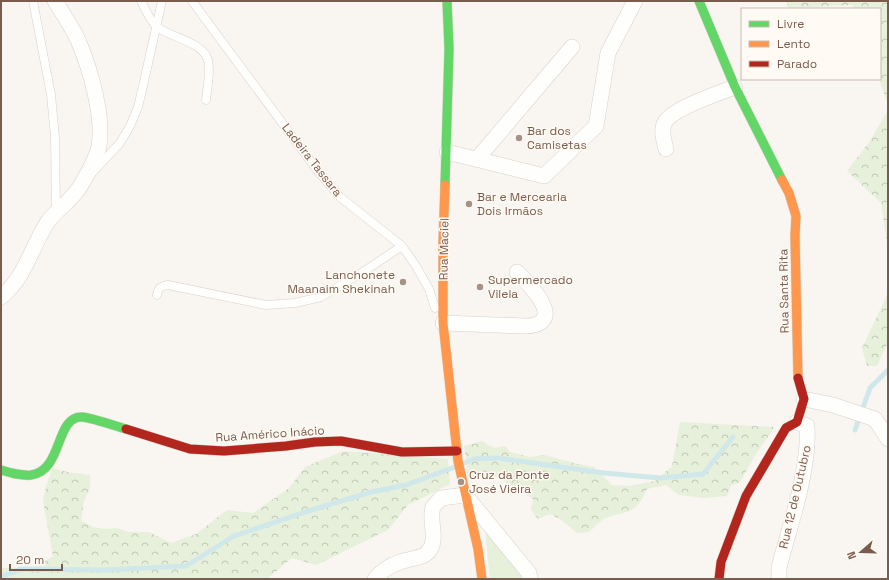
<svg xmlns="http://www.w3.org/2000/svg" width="889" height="580" font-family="'Space Grotesk',sans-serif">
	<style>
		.forest { fill: url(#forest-crowns) }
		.park { fill: #e7f0db }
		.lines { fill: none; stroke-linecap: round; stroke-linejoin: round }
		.stream { stroke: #d0e8ea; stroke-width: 5 }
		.lane-casing { stroke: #d7d1cb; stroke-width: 9 }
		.street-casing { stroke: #d7d1cb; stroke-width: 16 }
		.fast-casing { stroke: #d9d2cb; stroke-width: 10 }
		.slow-casing { stroke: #d9d2cb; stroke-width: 10 }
		.jam-casing { stroke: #d9d2cb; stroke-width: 10 }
		.lane { stroke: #fefefd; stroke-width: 8 }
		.street { stroke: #fefefd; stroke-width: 15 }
		.fast { stroke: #63d668; stroke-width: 9 }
		.slow { stroke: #ff974d; stroke-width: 9 }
		.jam { stroke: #b3261e; stroke-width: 9 }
		.poi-dot { fill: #a69286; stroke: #fffaf3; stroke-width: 1.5 }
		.labels { text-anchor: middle; stroke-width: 3; stroke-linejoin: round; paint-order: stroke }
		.poi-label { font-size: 12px; fill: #7a5c4d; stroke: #fffaf3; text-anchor: start }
		.street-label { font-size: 12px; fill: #7a5c4d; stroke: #fffaf3 }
	</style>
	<defs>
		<pattern id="forest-crowns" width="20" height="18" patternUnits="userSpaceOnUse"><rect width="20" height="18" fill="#e7f0db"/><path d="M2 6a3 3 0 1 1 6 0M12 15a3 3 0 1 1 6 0" fill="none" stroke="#c0c6b4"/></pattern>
	</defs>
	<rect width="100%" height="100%" fill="#f9f5f0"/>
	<!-- forest -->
	<path class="forest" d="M786,1H888V105L879,79H880V9H854L852,5L789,8Z
		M888,110V250L881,203L847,171L870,141Z
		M888,293V342L877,366H867L862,348Z
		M680,422L775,427L756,454L740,482L731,486L727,496L704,498L679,495L666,485L647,489C635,516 630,509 606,518C600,520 594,528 589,532L577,533L560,519L550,514L538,519L531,510L533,499L499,478L468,475L464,446L483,441C490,448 496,449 505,446L510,452L530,457L544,455L578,464L594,467L612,485L628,486L655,481L672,466Z
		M343,451L448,459L450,484L408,505L388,530L316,565L292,558L267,579H1V568L36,567L53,556L43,501L46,487L52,468L67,472L90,475V488L84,501L81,520L93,527L106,529L116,528L129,532H149L171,543L196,534L227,510L253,513L289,488L305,467Z"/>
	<!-- park -->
	<path class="park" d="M484,518L516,557L522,579H490Z"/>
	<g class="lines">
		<!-- stream -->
		<path class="stream" d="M855,430L870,388L888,370
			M464,463L474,459L498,458L604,473L660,478L703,474L733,437
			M1,577L21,569L105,570L186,566L234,536L305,512L371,492L406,485L455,467"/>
		<defs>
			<path id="lane" d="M33,1L51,95L55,137L56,211
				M141,1C145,8 151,23 157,27C170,37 203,42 208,60C211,70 207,89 206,100
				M192,1L317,170L340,197L402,246L416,266L429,289L435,308
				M94,171L120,143L130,126L138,107L143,86L162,1
				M157,295C158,288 161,286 168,285L266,305L295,303L321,297L366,270L402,246"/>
			<path id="street" d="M666,149C664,141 661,131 664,124C670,109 719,93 735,87
				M447,152L544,176L596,126L608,53L635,1
				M477,159L572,47
				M1,297C25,278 31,248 47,223C56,209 73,200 81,185C88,173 96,160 99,146C104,116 90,68 78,40C72,27 63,14 55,1
				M443,323L525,326C530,326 536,326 541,322C556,310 525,280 517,272
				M804,399L833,405L875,419L888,439
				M375,579C383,569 394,563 407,560C413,558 422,558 427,553C440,541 428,521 433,507C435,504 439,501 441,498L465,495L529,573L530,579
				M779,579V567C790,526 810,468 807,426L797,422"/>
			<path id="fast" d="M699,1L735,87L782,180
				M445,185L449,49L447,1
				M1,470C11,473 20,476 31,475C63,471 55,416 82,417C93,418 115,426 126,429"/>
			<path id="slow" d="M782,180L789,193L796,216L795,236L798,378
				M445,185L443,243V323L458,461L478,549L482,579"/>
			<path id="jam" d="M126,429L190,449L224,451L286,446L315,442L341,441L402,452L457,451
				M719,579L721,562L746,496L786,428L797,422L804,399L798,378"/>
		</defs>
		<!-- lane casing -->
		<use href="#lane" class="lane-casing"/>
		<!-- street casing -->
		<use href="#street" class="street-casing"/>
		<!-- fast casing -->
		<use href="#fast" class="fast-casing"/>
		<!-- slow casing -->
		<use href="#slow" class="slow-casing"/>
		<!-- jam casing -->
		<use href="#jam" class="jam-casing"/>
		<!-- lane -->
		<use href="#lane" class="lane"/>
		<!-- street -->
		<use href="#street" class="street"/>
		<!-- fast -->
		<use href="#fast" class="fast"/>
		<!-- slow -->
		<use href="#slow" class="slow"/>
		<!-- jam -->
		<use href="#jam" class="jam"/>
	</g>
	<!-- markers -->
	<g class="poi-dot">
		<circle cx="519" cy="138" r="4"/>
		<circle cx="469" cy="204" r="4"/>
		<circle cx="403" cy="282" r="4"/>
		<circle cx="480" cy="287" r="4"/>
		<circle cx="461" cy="482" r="4"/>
	</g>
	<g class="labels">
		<!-- poi labels -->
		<g class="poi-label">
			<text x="527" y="135">Bar dos<tspan x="527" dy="14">Camisetas</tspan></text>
			<text x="477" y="201">Bar e Mercearia<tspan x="477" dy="14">Dois Irmãos</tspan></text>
			<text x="395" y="279" text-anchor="end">Lanchonete<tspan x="395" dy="14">Maanaim Shekinah</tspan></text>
			<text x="488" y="284">Supermercado<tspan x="488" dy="14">Vilela</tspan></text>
			<text x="469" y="479">Cruz da Ponte<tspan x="469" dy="14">José Vieira</tspan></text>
		</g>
		<!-- street labels -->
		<g class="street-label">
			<text transform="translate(312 160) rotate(52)" y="4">Ladeira Tassara</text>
			<text transform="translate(444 249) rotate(-89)" y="4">Rua Maciel</text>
			<text transform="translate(784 291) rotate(-91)" y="4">Rua Santa Rita</text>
			<text transform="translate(270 434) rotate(-4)" y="4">Rua Américo Inácio</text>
			<text transform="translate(795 497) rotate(-77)" y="4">Rua 12 de Outubro</text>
		</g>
	</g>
	<!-- border -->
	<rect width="889" height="580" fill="none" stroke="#7a5c4d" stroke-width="4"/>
	<!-- legend -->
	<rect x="741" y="8" width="140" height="72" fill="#fffaf3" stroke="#cabbb1"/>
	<rect x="749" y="21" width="20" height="6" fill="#63d668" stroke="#cabbb1"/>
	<text x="777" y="28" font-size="12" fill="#7a5c4d">Livre</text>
	<rect x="749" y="41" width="20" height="6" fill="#ff974d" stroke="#cabbb1"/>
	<text x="777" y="48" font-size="12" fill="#7a5c4d">Lento</text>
	<rect x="749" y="61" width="20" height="6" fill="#b3261e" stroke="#cabbb1"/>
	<text x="777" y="68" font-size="12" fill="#7a5c4d">Parado</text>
	<!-- north arrow -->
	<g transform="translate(861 552) rotate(250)" stroke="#fffaf3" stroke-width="3" paint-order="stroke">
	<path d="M0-3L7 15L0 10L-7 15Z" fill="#7a5c4d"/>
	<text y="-6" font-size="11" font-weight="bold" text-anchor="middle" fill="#7a5c4d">N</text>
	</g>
	<!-- scale -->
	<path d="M10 564v6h52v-6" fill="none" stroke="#7a5c4d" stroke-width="2"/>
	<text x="16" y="564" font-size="12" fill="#7a5c4d" stroke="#fffaf3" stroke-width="3" paint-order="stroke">20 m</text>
</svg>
